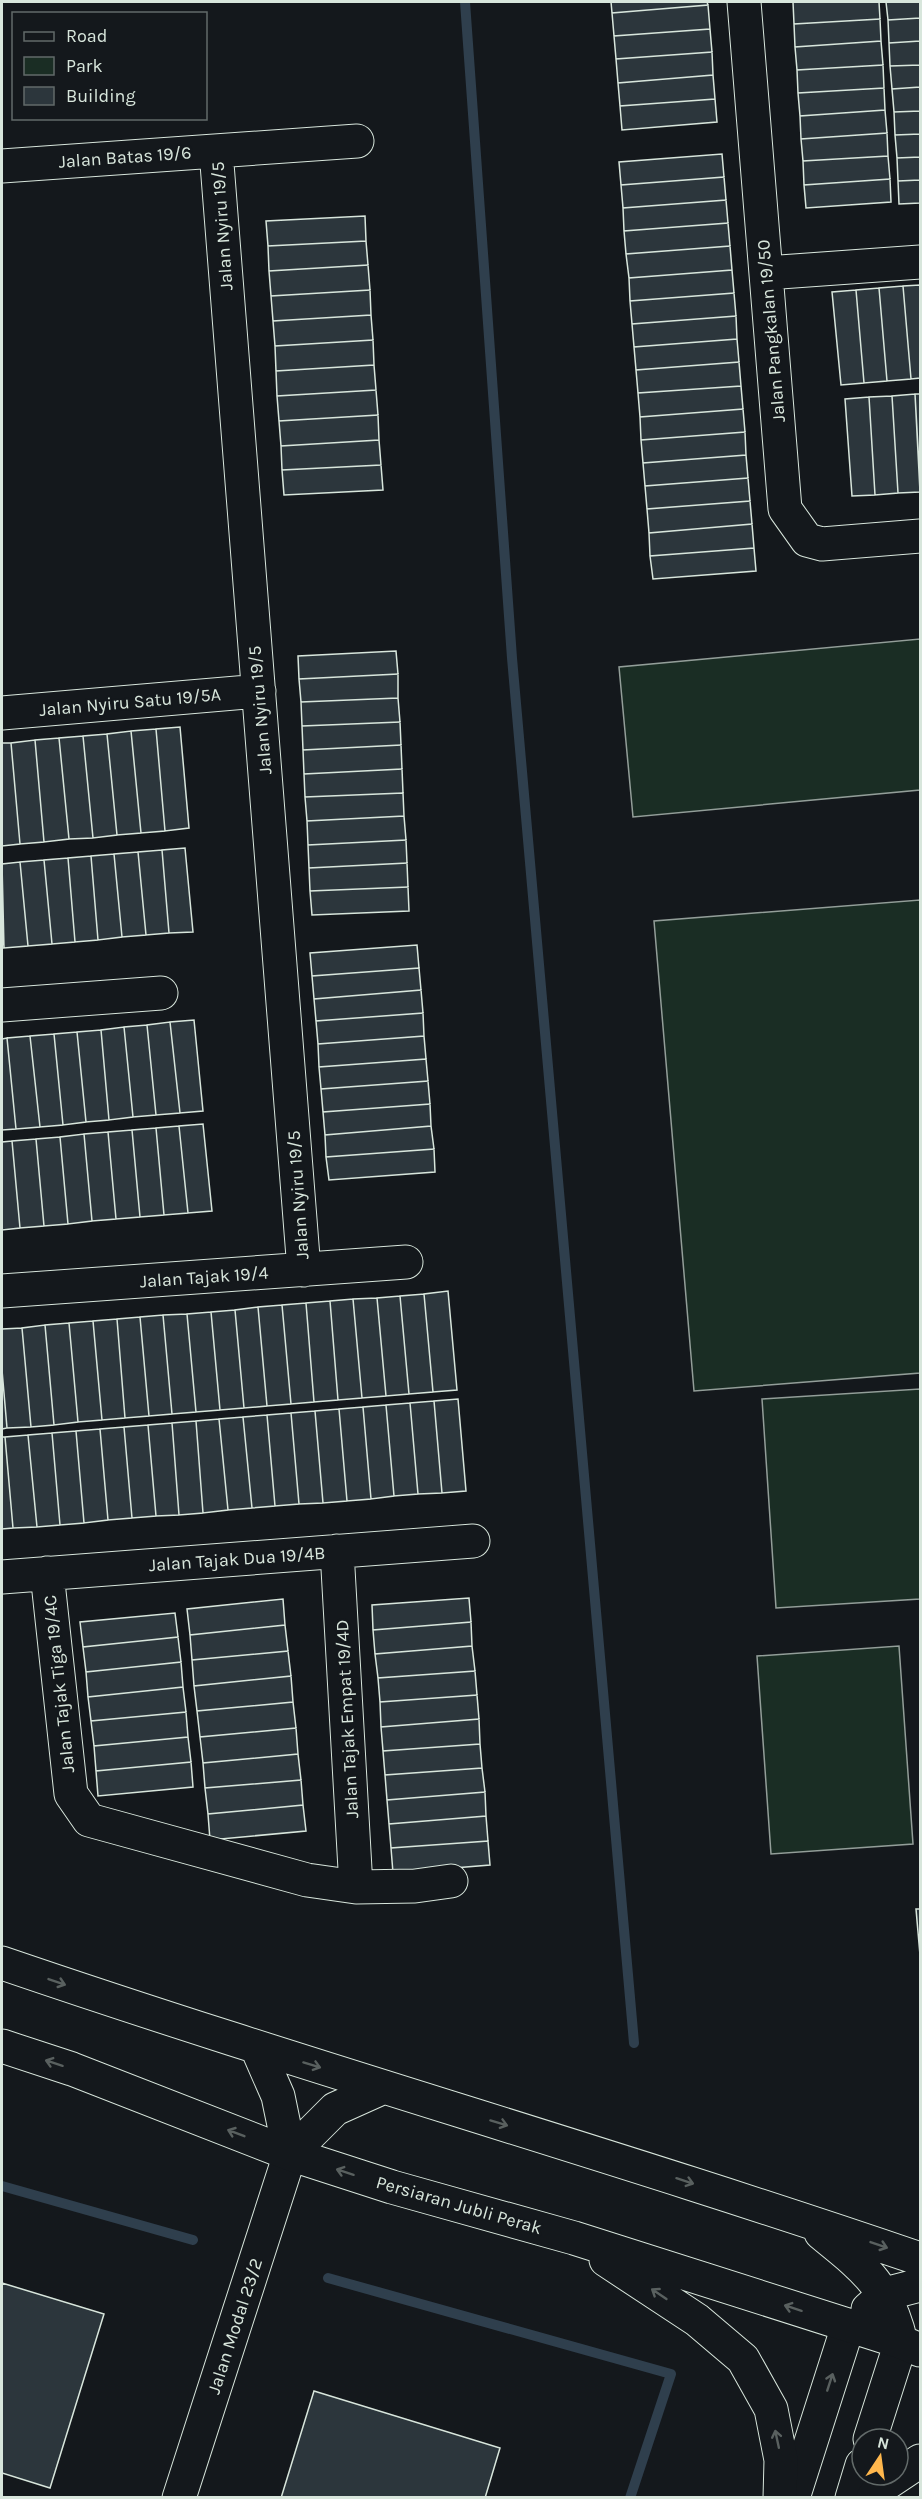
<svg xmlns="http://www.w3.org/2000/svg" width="922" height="2499" font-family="Karla,sans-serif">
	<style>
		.green { fill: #1a2d24; stroke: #939e99; stroke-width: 1.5 }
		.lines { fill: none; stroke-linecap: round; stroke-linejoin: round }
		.stream { stroke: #2f3f4d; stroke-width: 10 }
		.building { fill: #2c363c; stroke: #d8e6dc; stroke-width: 1.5 }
		.minor-casing { stroke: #d8e6dc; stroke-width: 35 }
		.secondary-casing { stroke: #d8e6dc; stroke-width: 35 }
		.primary-casing { stroke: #d8e6dc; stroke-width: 35 }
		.minor { stroke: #14181c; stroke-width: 33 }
		.secondary { stroke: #14181c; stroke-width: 33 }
		.primary { stroke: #14181c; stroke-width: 33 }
		.oneway { stroke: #59605f }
		.labels { text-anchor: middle; stroke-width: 4.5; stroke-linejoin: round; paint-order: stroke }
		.street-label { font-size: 18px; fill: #d8e6dc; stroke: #14181c }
	</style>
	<rect width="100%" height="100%" fill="#14181c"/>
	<!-- green -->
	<path class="green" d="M920,639V790L633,817L619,667Z
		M920,900V1373L694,1391L654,921Z
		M920,1389V1599L776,1608L762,1399Z
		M899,1646L913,1844L771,1854L757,1656Z"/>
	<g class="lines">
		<!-- stream -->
		<path class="stream" d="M465,2L512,658L634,2043
			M2,2186L193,2240
			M328,2278L671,2374L630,2498"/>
	</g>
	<!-- building -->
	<path class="building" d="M611,2H707L708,5L612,13Z
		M793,2H879L880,19L794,24Z
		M886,2H920V18L888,20Z
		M708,5L710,29L614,36L612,13Z
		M920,18V41L889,43L888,20Z
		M880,19L881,41L795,47L794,24Z
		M710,29L712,52L616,59L614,36Z
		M881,41L883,65L797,70L795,47Z
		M920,41V65L890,66L889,43Z
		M712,52L713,75L618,83L616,59Z
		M883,65L884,88L798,93L797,70Z
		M920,65V87L892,89L890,66Z
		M713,75L715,99L620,106L618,83Z
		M920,87V111L894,112L892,89Z
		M884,88L885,110L800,116L798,93Z
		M715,99L717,122L622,130L620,106Z
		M885,110L887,133L801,139L800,116Z
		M920,111V134L895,135L894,112Z
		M887,133L888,156L803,161L801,139Z
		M920,134V157L897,158L895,135Z
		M722,154L724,177L621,185L619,162Z
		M888,156L890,179L804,185L803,161Z
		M920,157V180L898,181L897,158Z
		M724,177L726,200L623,208L621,185Z
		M890,179L891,202L806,208L804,185Z
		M920,180V203L899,204L898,181Z
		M726,200L728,223L624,231L623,208Z
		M365,216L366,241L268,246L266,221Z
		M728,223L730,246L626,254L624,231Z
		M366,241L368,265L269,271L268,246Z
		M730,246L732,270L629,278L626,254Z
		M368,265L370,290L271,296L269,271Z
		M732,270L734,293L630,301L629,278Z
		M920,285V378L911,379L903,286Z
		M903,286L911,379L887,381L879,288Z
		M879,288L887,381L864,383L856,290Z
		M370,290L371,315L273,321L271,296Z
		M856,290L864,383L841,385L832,292Z
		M734,293L736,316L632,324L630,301Z
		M371,315L373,340L275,346L273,321Z
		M736,316L737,339L634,347L632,324Z
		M737,339L739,362L636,370L634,347Z
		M373,340L374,365L276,371L275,346Z
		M739,362L741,386L638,393L636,370Z
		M374,365L376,390L277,396L276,371Z
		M741,386L743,409L640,417L638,393Z
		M376,390L378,415L279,421L277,396Z
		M915,394H920V483Z
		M915,394L920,492L898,493L892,396Z
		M892,396L898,493L875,495L869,397Z
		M869,397L875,495L852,496L845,399Z
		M743,409L745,432L641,440L640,417Z
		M378,415L379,440L281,446L279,421Z
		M745,432L746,455L643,463L641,440Z
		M379,440L381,465L282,470L281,446Z
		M746,455L748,478L645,486L643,463Z
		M381,465L383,490L284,495L282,470Z
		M748,478L750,501L647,509L645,486Z
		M750,501L752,524L649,533L647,509Z
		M752,524L754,548L650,556L649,533Z
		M754,548L756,571L653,579L650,556Z
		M396,651L398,674L299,679L298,656Z
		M398,674V698L301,702L299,679Z
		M398,698L400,722L302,726L301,702Z
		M400,722L401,745L303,750L302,726Z
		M180,727L189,828L165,831L156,729Z
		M156,729L165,831L141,833L131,731Z
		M131,731L141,833L117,835L107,734Z
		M107,734L117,835L93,838L83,736Z
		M83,736L93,838L69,839L59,738Z
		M59,738L69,839L44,842L35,740Z
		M35,740L44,842L20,844L11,743Z
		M2,743H11L20,844L2,846Z
		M401,745L402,769L304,774L303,750Z
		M402,769L403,793L305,797L304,774Z
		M403,793L404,816L307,821L305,797Z
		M404,816L406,840L308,845L307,821Z
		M406,840L407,863L309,868L308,845Z
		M185,848L193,932L169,933L162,850Z
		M162,850L169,933L146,935L138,852Z
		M138,852L146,935L122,937L114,854Z
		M114,854L122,937L98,940L91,856Z
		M91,856L98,940L75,942L68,858Z
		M68,858L75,942L52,944L44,860Z
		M44,860L52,944L28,946L20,862Z
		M20,862L28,946L4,948L2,864Z
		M407,863L408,887L310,891L309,868Z
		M408,887L409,911L312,915L310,891Z
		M2,917L4,948H2Z
		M417,945L419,968L312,976L310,953Z
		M419,968L421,990L314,999L312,976Z
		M421,990L423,1013L316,1021L314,999Z
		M423,1013L424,1036L318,1044L316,1021Z
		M194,1020L203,1111L180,1113L170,1022Z
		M170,1022L180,1113L156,1115L147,1025Z
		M147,1025L156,1115L133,1117L124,1027Z
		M124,1027L133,1117L109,1120L101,1030Z
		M101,1030L109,1120L86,1122L77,1032Z
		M77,1032L86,1122L63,1125L54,1034Z
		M54,1034L63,1125L40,1127L30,1036Z
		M30,1036L40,1127L16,1129L7,1038Z
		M424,1036L426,1059L319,1067L318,1044Z
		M7,1038L16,1129L2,1130V1039Z
		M426,1059L428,1081L321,1089L319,1067Z
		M428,1081L430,1104L323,1112L321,1089Z
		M430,1104L431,1126L325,1135L323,1112Z
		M203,1124L212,1211L188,1213L179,1126Z
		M179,1126L188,1213L164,1215L156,1128Z
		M431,1126L434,1149L326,1157L325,1135Z
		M156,1128L164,1215L140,1217L132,1130Z
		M132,1130L140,1217L116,1219L108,1132Z
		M108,1132L116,1219L92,1221L84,1134Z
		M84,1134L92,1221L68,1224L60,1137Z
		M60,1137L68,1224L44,1226L36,1139Z
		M36,1139L44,1226L20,1228L12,1141Z
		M12,1141L20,1228L2,1230V1142Z
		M434,1149L435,1172L329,1180L326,1157Z
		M448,1291L457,1390L433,1392L424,1294Z
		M424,1294L433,1392L409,1394L400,1296Z
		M400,1296L409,1394L386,1396L377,1298Z
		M377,1298L386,1396L362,1398L353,1299Z
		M353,1299L362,1398L338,1400L330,1301Z
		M330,1301L338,1400L314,1402L306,1303Z
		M306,1303L314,1402L291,1404L282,1305Z
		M282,1305L291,1404L267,1406L258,1307Z
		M258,1307L267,1406L244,1408L235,1310Z
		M235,1310L244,1408L220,1410L211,1312Z
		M211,1312L220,1410L196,1412L187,1314Z
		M187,1314L196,1412L172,1414L163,1315Z
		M163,1315L172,1414L149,1416L140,1317Z
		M140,1317L149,1416L125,1418L117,1319Z
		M117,1319L125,1418L102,1420L93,1321Z
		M93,1321L102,1420L78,1422L69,1323Z
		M69,1323L78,1422L54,1425L45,1325Z
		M45,1325L54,1425L31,1427L22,1328Z
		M22,1328L31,1427L7,1428L2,1370V1329Z
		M2,1370L7,1428L2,1429Z
		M458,1399L466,1491L442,1493L434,1401Z
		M434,1401L442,1493L418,1494L410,1403Z
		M410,1403L418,1494L394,1496L386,1405Z
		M386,1405L394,1496L371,1499L363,1407Z
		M363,1407L371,1499L347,1501L339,1409Z
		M339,1409L347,1501L323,1503L315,1411Z
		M315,1411L323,1503L299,1504L291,1413Z
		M291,1413L299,1504L275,1506L267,1415Z
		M267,1415L275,1506L252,1508L243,1417Z
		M243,1417L252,1508L228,1510L219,1419Z
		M219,1419L228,1510L203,1513L196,1421Z
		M196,1421L203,1513L179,1515L172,1423Z
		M172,1423L179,1515L156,1516L148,1425Z
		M148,1425L156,1516L132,1518L124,1427Z
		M124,1427L132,1518L108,1520L100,1429Z
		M100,1429L108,1520L84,1523L76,1431Z
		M76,1431L84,1523L60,1525L52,1433Z
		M52,1433L60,1525L37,1527L28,1435Z
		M28,1435L37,1527L13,1528L5,1437Z
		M2,1437H5L13,1528L2,1529Z
		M469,1598L471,1622L373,1630L372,1605Z
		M283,1599L285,1625L190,1635L187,1609Z
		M175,1613L178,1637L83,1647L80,1622Z
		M471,1622L472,1646L375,1654L373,1630Z
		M285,1625L288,1651L192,1660L190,1635Z
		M178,1637L181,1662L86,1672L83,1647Z
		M472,1646L475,1671L378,1678L375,1654Z
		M288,1651L291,1676L194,1686L192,1660Z
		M181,1662L183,1687L88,1697L86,1672Z
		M475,1671L477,1695L380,1702L378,1678Z
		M291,1676L293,1702L197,1711L194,1686Z
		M183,1687L186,1712L91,1721L88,1697Z
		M477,1695L479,1719L381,1727L380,1702Z
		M293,1702L296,1728L200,1737L197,1711Z
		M186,1712L188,1737L94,1746L91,1721Z
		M479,1719L480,1744L383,1751L381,1727Z
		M296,1728L298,1754L203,1763L200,1737Z
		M188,1737L191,1762L96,1771L94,1746Z
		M480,1744L482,1768L385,1775L383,1751Z
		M298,1754L301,1780L205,1788L203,1763Z
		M191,1762L193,1787L98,1796L96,1771Z
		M482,1768L485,1792L387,1800L385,1775Z
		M301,1780L303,1805L208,1814L205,1788Z
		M485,1792L486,1816L389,1824L387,1800Z
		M303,1805L306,1831L210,1840L208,1814Z
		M486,1816L488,1841L391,1848L389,1824Z
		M488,1841L490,1865L393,1873L391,1848Z
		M916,1909H920V1955Z
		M2,2283L104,2314L50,2488L2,2473Z
		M314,2391L500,2448L485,2498H281Z"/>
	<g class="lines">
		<defs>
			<path id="minor" d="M744,2L785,509L807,540L822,544L920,536
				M216,151L304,1270
				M2,166L357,141
				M766,273L920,262
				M2,713L259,691
				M2,1005L161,993
				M2,1291L406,1262
				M337,1551L356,1887
				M47,1573L71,1794L89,1820L307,1880L356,1887L415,1886L451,1881
				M2,1577L473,1541
				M179,2498L290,2154"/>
			<path id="secondary" d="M870,2439L901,2342
				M793,2498L848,2326
				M852,2498L862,2465"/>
			<path id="primary" d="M2,1963C306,2067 616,2155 920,2259
				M2,2046L72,2069L290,2154L392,2187L574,2238L901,2342L920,2350
				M257,2048L278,2096L290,2154
				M290,2154L335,2109L384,2087
				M821,2233C864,2268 888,2285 901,2342
				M606,2260L697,2320L743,2359L771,2409L781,2460L780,2498
				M868,2309L885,2294L920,2285
				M873,2498L881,2487L920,2461"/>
		</defs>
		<!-- minor casing -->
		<use href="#minor" class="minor-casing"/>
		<!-- secondary casing -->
		<use href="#secondary" class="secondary-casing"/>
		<!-- primary casing -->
		<use href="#primary" class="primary-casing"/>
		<!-- minor -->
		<use href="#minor" class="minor"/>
		<!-- secondary -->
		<use href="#secondary" class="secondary"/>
		<!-- primary -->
		<use href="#primary" class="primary"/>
	</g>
	<!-- one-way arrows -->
	<defs><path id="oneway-shaft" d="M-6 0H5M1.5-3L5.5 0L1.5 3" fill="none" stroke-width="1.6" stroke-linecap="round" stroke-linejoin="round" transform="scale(1.5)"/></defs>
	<g class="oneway">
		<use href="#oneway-shaft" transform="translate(57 1982) rotate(19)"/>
		<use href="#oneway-shaft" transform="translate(54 2063) rotate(-162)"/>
		<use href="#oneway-shaft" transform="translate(312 2065) rotate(17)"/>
		<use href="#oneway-shaft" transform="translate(499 2123) rotate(17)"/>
		<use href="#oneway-shaft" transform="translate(236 2133) rotate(-159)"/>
		<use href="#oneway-shaft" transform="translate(345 2172) rotate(-162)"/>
		<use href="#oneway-shaft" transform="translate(685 2181) rotate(18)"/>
		<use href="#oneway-shaft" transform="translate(879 2245) rotate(19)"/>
		<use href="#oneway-shaft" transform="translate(659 2294) rotate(-146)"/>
		<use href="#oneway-shaft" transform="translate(793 2308) rotate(-162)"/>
		<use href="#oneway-shaft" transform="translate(830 2382) rotate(-72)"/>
		<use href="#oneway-shaft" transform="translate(777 2439) rotate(-102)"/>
	</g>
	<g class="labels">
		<!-- street labels -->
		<g class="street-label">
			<text transform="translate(125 157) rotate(-4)" y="6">Jalan Batas 19/6</text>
			<text transform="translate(222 226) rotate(-94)" y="6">Jalan Nyiru 19/5</text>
			<text transform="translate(771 331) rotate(-95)" y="6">Jalan Pangkalan 19/50</text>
			<text transform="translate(130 702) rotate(-5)" y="6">Jalan Nyiru Satu 19/5A</text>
			<text transform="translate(260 710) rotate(-95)" y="6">Jalan Nyiru 19/5</text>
			<text transform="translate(298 1195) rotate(-94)" y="6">Jalan Nyiru 19/5</text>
			<text transform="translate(204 1277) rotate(-4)" y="6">Jalan Tajak 19/4</text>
			<text transform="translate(237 1559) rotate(-4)" y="6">Jalan Tajak Dua 19/4B</text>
			<text transform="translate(59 1684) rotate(-96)" y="6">Jalan Tajak Tiga 19/4C</text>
			<text transform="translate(347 1719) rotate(-93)" y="6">Jalan Tajak Empat 19/4D</text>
			<text transform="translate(459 2205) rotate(16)" y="6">Persiaran Jubli Perak</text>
			<text transform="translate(235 2326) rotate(-72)" y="6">Jalan Modal 23/2</text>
		</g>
	</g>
	<!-- border -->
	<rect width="922" height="2499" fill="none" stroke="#d8e6dc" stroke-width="6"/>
	<!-- legend -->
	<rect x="12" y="12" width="195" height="108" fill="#14181c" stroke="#626a69" stroke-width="1.5"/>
	<rect x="24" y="32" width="30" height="9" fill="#14181c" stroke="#626a69" stroke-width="1.5"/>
	<text x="66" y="42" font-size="18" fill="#d8e6dc">Road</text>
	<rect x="24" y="57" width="30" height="18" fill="#1a2d24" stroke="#626a69" stroke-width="1.5"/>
	<text x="66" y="72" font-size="18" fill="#d8e6dc">Park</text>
	<rect x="24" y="87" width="30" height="18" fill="#2c363c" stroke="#626a69" stroke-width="1.5"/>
	<text x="66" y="102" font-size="18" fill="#d8e6dc">Building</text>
	<!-- north arrow -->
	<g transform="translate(880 2457) rotate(13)"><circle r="28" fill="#14181c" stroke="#626a69" stroke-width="1.5"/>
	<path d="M0-4.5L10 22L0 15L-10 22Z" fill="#ffb74d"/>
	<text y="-9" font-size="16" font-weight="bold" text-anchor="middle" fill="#d8e6dc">N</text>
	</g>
</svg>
